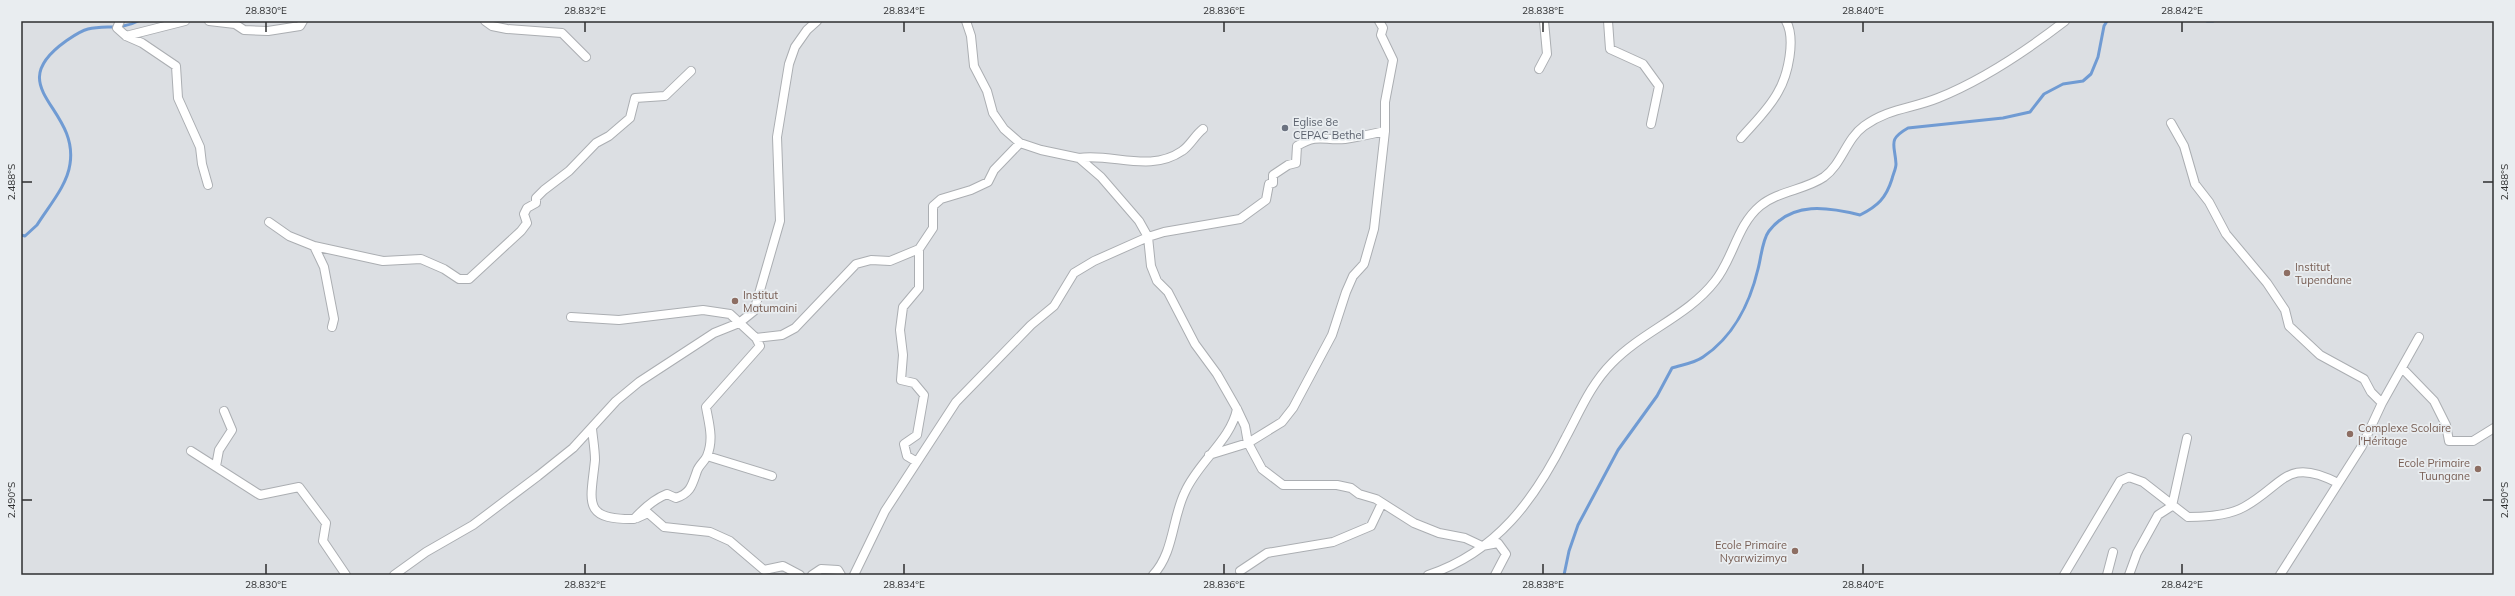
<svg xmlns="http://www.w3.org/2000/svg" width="2515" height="596" font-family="Mulish,sans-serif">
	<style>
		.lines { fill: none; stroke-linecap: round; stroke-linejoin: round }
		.stream { stroke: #709bd3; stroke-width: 3 }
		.minor-casing { stroke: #abaeb2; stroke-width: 10 }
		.minor { stroke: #fff; stroke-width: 8 }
		.ticks { fill: none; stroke: #2e2f30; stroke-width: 1.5 }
		.worship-dot { fill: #6b7280; stroke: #e9edf0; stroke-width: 1.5 }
		.education-dot { fill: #8d6e63; stroke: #e9edf0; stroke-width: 1.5 }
		.labels { text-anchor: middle; stroke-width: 3.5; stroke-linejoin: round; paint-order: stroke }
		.worship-label { font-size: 11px; fill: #5b616d; stroke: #e9edf0; text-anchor: start }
		.education-label { font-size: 11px; fill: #785e54; stroke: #e9edf0; text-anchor: start }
		.neatline { fill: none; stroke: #2e2f30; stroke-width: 1.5 }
		.ticks-label { font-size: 10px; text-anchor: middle; fill: #2e2f30 }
	</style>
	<rect width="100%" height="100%" fill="#dcdfe3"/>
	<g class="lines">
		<!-- stream -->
		<path class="stream" d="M2207,21H2213
			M21,235L25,236L37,225C48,207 67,186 70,164C79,107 0,88 66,41C72,37 80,31 88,29C105,25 122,30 138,21
			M1564,575L1569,551L1578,525L1618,450L1657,396L1672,368C1681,365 1695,363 1703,357C1733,337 1750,303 1758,269C1761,259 1762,240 1769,231C1792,201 1828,207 1860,215C1878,206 1886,198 1892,179C1893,174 1896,169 1896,164C1895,144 1887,140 1908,128L2003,118L2030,112L2044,94L2063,84L2083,81L2091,74L2098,57L2104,26L2107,21"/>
		<defs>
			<path id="minor" d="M120,21L117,28L126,36L142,43L176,66L178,98L200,147L202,164L208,185
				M209,21L235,24L244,30L268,31L300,26L303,21
				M485,21L492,26L507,29L562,33L586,57
				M966,21L971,36L974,66L987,91L993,113L1004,129L1020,143L1041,150L1079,158L1101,177L1139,221L1148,237L1151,266L1157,281L1168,292L1195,344L1217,374L1237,409L1245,426L1248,443L1262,469L1283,485H1337L1351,488L1359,494L1376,499L1414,523L1439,533L1465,538L1482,546L1498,543L1506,554L1495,575
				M1608,21L1610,49L1643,64L1659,86L1651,124
				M126,36L185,21
				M1539,69L1547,54L1544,21
				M2171,123L2184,146L2195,184L2209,202L2226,234L2267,283L2285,310L2289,326L2320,355L2364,379L2371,392L2382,403
				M1741,138C1754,123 1769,109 1778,92C1788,75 1796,39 1786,21
				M1079,158C1113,153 1150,173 1182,151C1190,146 1195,135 1203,129
				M269,222L289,236L314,246L324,267L334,319L332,327
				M314,246L383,261L421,259L444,269L459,279H469L521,231L527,223L524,214L527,208L536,203V198L544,190L569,171L596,143L609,136L630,118L635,98L665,96L691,71
				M571,317L619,320L703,310L730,314L756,338L782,335L795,328L856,264L871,260L890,261L919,249
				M2402,368L2434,401L2446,425L2449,441H2473L2494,428
				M592,429C593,439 595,450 595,460C591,501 581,520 634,519C644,508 654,499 667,494L676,498C691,493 692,485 697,471C699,465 705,461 707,456C714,439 709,424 706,407L760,346L756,338
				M191,451L260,495L299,487L326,523L323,541L346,575
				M1209,455L1248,443L1282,422L1293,408L1332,335L1346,292L1353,276L1364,264L1374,229L1385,131V102L1393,60L1381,35L1383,28L1379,21
				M707,456L772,476
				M917,462L907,456L904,444L917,435L924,395L914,383L901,380L903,355L900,330L903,307L919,288V249L933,228V206L941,199L971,190L988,182L994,170L1020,143
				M216,466L219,450L232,430L224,411
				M637,518L648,513L664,527L710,532L730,541L764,570L783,566L800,575
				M1240,571L1267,553L1333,542L1371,526L1382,503
				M394,575L426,552L473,525L538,476L573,448L616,401L639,382L714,333L739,323L754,311L780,221L777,137L789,64L795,47L807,30L817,21
				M812,575L821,569L838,570L841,575
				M854,575L885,511L956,402L1031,325L1054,306L1074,273L1094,261L1148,237L1164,232L1240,219L1266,200L1269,184L1273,183V175L1288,165L1296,163L1297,146C1319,133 1323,141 1345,139C1358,137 1372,134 1385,131
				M1153,575C1174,553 1172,518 1185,492C1198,462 1231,440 1237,409
				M1428,575C1497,552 1535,499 1566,437C1580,411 1591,384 1612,363C1643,331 1688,316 1715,281C1733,259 1737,225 1760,206C1778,191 1805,190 1824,177C1842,164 1846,139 1864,126C1889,108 1911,109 1938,98C1983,80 2026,51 2065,21
				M2064,575L2120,481L2129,477L2143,482L2188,517C2206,517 2228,516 2244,507C2284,485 2286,456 2338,483
				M2107,575L2113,552
				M2129,575L2137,553L2158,515L2172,506L2187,438
				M2280,575L2362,446L2382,403L2419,337"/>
		</defs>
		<!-- minor casing -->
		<use href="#minor" class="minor-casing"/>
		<!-- minor -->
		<use href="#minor" class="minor"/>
	</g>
	<!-- ticks -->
	<path class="ticks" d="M266,22V32M585,22V32M904,22V32M1224,22V32M1543,22V32M1863,22V32M2182,22V32M22,182H32M2483,182H2493M22,500H32M2483,500H2493M266,564V574M585,564V574M904,564V574M1224,564V574M1543,564V574M1863,564V574M2182,564V574"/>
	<!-- markers -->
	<circle class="worship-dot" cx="1285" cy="128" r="4"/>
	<g class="education-dot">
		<circle cx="2287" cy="273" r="4"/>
		<circle cx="735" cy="301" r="4"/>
		<circle cx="2350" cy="434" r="4"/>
		<circle cx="2478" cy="469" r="4"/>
		<circle cx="1795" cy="551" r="4"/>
	</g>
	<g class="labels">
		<!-- worship labels -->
		<g class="worship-label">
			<text x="1293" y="126">Eglise 8e<tspan x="1293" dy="13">CEPAC Bethel</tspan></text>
		</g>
		<!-- education labels -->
		<g class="education-label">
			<text x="2295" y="271">Institut<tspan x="2295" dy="13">Tupendane</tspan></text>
			<text x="743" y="299">Institut<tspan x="743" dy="13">Matumaini</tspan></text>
			<text x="2358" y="432">Complexe Scolaire<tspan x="2358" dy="13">l'Héritage</tspan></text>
			<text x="2470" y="467" text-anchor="end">Ecole Primaire<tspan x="2470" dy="13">Tuungane</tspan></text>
			<text x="1787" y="549" text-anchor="end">Ecole Primaire<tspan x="1787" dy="13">Nyarwizimya</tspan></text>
		</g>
	</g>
	<!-- border -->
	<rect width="2515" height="596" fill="none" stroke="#e9edf0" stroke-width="44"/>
	<rect x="22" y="22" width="2471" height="552" class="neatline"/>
	<g class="ticks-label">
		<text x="266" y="14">28.830°E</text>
		<text x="585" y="14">28.832°E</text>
		<text x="904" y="14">28.834°E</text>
		<text x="1224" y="14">28.836°E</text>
		<text x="1543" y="14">28.838°E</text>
		<text x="1863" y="14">28.840°E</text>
		<text x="2182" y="14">28.842°E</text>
		<text transform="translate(11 182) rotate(-90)" y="4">2.488°S</text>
		<text transform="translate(2504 182) rotate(-90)" y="4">2.488°S</text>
		<text transform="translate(11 500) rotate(-90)" y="4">2.490°S</text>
		<text transform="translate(2504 500) rotate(-90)" y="4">2.490°S</text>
		<text x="266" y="588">28.830°E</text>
		<text x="585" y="588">28.832°E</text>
		<text x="904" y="588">28.834°E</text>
		<text x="1224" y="588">28.836°E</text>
		<text x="1543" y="588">28.838°E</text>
		<text x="1863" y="588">28.840°E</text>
		<text x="2182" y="588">28.842°E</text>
	</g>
</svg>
